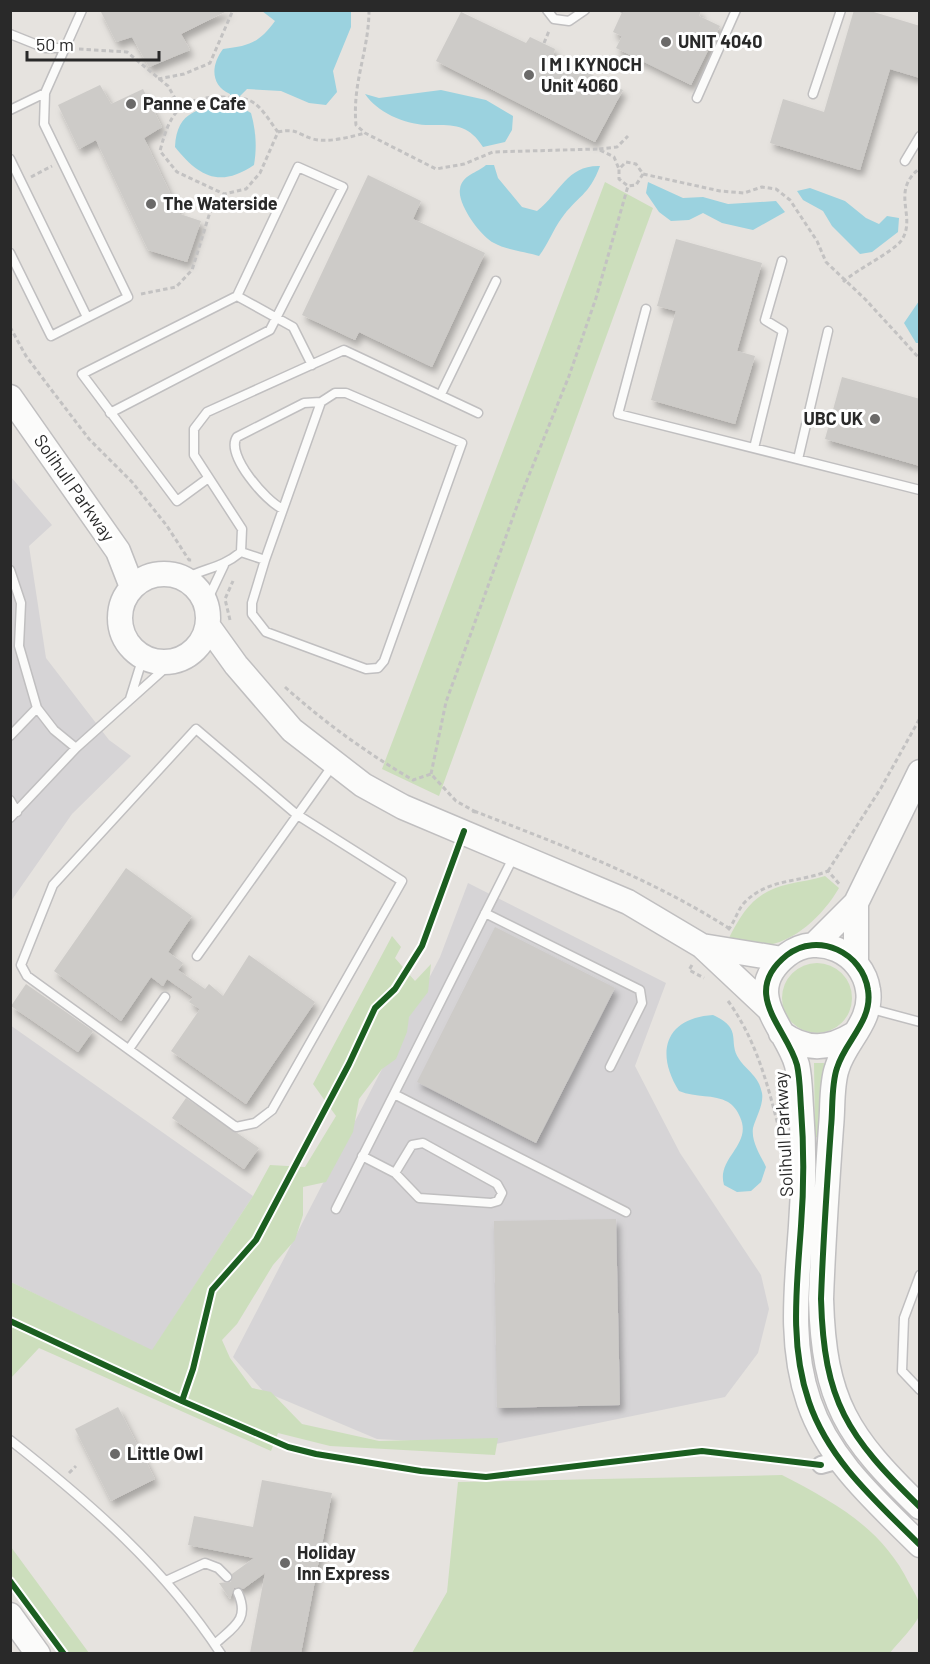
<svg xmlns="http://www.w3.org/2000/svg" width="930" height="1664" font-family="Barlow,sans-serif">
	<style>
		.industrial { fill: #d6d4d6 }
		.green { fill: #ccdebc }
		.water { fill: #9bd2df }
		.building { fill: #cdcbc8; filter: url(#shadow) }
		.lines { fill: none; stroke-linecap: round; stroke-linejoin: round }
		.lane-casing { stroke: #c0bfc0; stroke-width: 11 }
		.street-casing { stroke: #c0bfc0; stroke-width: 20 }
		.secondary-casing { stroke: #c0bfc0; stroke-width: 27 }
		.path { stroke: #c3c2c2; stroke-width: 3; stroke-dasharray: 4.5 3; stroke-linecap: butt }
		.lane { stroke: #fbfbfa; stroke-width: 8 }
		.street { stroke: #fbfbfa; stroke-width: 16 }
		.secondary { stroke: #fbfbfa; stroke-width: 24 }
		.cycleway-casing { stroke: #fff; stroke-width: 10 }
		.cycleway { stroke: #1b5e20; stroke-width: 6 }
		.poi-dot { fill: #6b6a69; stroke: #fff; stroke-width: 2 }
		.labels { text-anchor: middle; stroke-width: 6; stroke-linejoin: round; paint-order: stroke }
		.poi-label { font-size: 18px; font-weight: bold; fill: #292929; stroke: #fff; text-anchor: start }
		.street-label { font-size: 18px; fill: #292929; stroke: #fff }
	</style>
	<defs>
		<filter id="shadow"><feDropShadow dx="3.5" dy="6" stdDeviation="3" flood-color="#0004"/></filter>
	</defs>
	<rect width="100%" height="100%" fill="#e6e3df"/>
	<!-- industrial -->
	<path class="industrial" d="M11,477L52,525L29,546L46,658L109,740L131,756L72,814L11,901Z
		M468,883L666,983L635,1066L680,1153L761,1275L769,1309L758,1353L725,1397L491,1445L377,1439L263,1391L233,1357L440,957Z
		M10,1025L253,1196L152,1351L11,1282Z"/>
	<!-- green -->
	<path class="green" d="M605,182L653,208L439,796L382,769Z
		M825,876L839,888C818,924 773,963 729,938C743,910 756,891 789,884C801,881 813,880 825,876Z
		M392,936L401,947L395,958L415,981L431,964L428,992L409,1017L407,1032L396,1059L382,1069L359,1099L353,1132L326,1182L303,1187V1215L295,1240L273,1265L237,1324L222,1340L230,1358L252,1388L271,1392L302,1424L379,1441L498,1438L495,1455L330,1446L278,1433L271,1451L39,1348L11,1378V1282L152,1350L253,1196L270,1165L305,1167L336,1116L313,1084Z
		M782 998a35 35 0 1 1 70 0a35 35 0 1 1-70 0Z
		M814,1063H824L820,1138L815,1137Z
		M782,1475C834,1502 882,1528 909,1583C914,1592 921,1602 920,1613C918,1623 897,1644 890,1653H412L447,1592L458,1482Z
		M11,1547L89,1653H65L11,1579Z"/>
	<!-- water -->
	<path class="water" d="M262,11H351V27L333,71L337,92L326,105L309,103L281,91L247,89L238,98L239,106L251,113C256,131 257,147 254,165C220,188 199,177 175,147C177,109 200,110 230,101V94C210,85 211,65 223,49C249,46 259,43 275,21Z
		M441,90L486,100L513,116L512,130L505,142L483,147C468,123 452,125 426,125C404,124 377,112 365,94L379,98Z
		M486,165H494L498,178L522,207L537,211C561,192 567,165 600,166C589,196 577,196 561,219C553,230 548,244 539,256C526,252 506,250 494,243C481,237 457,204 460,189C462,175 477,173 486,165Z
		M648,182L683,198L703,197L728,204L776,201L785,212L753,230L722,223L703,213L689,220L671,221L659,212L646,193Z
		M810,188L845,201L866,218L879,224L887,216L899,218L898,232L872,252L860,254L832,226L823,211L803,200L797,191Z
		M919,301V343H916L904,323Z
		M713,1015C744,1029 727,1041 739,1059C747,1071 759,1076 762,1093C764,1104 756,1117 753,1128C751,1142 761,1156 766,1167L761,1182L751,1191L737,1192L724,1185C716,1158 753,1145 740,1117C737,1110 734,1106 728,1102C714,1094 696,1098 679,1091C655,1053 665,1018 713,1015Z"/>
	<!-- building -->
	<path class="building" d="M100,10H229L181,34L190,50L149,67L132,37L116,42Z
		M623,10H701L699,16L720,26L691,85L616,48L622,36L613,32Z
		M854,10H867L920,26V78L890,69L860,170L770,143L783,99L824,112Z
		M461,12L526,43L530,37L555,49L553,56L623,90L595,142L436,61Z
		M100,85L111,104L143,89L162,127L144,138L180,214L201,221L187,262L148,250L96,140L79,149L58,105Z
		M368,175L421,201L413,219L485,253L432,367L359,332L355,340L302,315Z
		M676,239L762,263L737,351L755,356L735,424L651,400L676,311L657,306Z
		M842,377L920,399V466L825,439Z
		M126,868L192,916L168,952L183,963L178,970L205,989L209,984L223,996L249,955L315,1002L246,1104L171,1051L200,1009L189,1002L193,997L167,979L163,986L151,977L121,1021L54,971Z
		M495,927L615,988L536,1143L417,1082Z
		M26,984L93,1031L78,1052L11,1006Z
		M186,1098L259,1148L244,1169L172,1118Z
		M616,1219L620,1405L497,1408L494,1221Z
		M118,1407L155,1479L111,1501L75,1429Z
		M262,1480L332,1493L301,1653H250L265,1573L243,1589L239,1587L234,1588L230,1599L219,1583L231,1582L232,1574L254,1558L188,1545L194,1516L253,1527Z"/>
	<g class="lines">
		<defs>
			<path id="lane" d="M547,10L554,19L569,21L585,10
				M10,34L45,48H65L82,10
				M813,94L841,10
				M697,98L736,10
				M10,110L45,93
				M10,159L87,317
				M905,161L920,136
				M10,253L51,336L128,297L44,124L45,93L65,48
				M237,296L293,327L312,365
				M646,309L618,414L920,490
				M335,393H346L462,443L384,661L378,668L366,669L266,632L252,614V603L265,560L321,402Z
				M441,394L496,281
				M110,413L270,330L343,187L298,167L237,296L82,374L177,501L207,479
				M754,448L783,331L765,320L782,261
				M798,459L828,331
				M283,509C266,502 225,454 237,437L304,403L321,402
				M241,552L265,560
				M10,570L21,603L19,646L37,708L54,730L76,748
				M184,579C207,567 220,569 241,552L242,529L194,455V429L207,412L344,350L478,413
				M206,603L224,565
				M130,699L143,657
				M196,729L296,814L402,881L272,1110L255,1123L236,1127L27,976L21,965L53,885Z
				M10,736L37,708
				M10,800L17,812
				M10,818L76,748L172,662
				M485,913L640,990L642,1003L610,1067
				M197,956L333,765
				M868,1008L920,1022
				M129,1049L165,997
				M394,1094L626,1212
				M362,1156L395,1173L412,1145L423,1143L497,1184L502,1193L498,1201L491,1203L419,1198L395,1173
				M336,1209L514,856
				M920,1275L904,1318L902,1371L920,1390
				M10,1440C90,1503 165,1568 221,1654
				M166,1581L205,1563L218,1568L227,1577
				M215,1644C233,1627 250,1620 238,1593"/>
			<path id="street" d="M821,1465L839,1460"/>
			<path id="secondary" d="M10,397L118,551L132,587
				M120 618a44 44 0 1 1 88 0a44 44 0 1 1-88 0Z
				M208,626L236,665L292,730L363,785L403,807L628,902L702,946L768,1008
				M814,945L856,903L920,772
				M702,946L782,959
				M856,962V903
				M781,1033C806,1051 828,1050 854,1034
				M920,1507C847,1436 824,1402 821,1299C823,1241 827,1184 831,1127C833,1109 831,1085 837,1068C845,1041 873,1021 868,990C863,953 818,931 787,955C739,993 787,1028 797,1065C800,1078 800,1094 801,1108C804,1147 804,1187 801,1226C797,1285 789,1344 809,1402C829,1461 877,1502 920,1545
				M10,1615L38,1654"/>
		</defs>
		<!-- lane casing -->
		<use href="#lane" class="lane-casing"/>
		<!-- street casing -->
		<use href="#street" class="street-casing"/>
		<!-- secondary casing -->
		<use href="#secondary" class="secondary-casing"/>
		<!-- path -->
		<path class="path" d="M369,10C369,51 352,82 356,125L365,133L436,169L464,164L493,152L598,149L614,157L619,169
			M619,10L623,12
			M544,43L549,31
			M79,49L127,52L168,86L180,107
			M158,79L184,74L210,63L233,10
			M278,132C271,123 263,109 254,103C244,96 234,98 223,97C180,97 170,112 160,151L177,172L224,194L246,189L260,173L278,132C297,128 297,134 313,139C329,143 350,137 365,133
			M599,149L617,147L628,136
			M643,174L636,185L628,186L619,179V169L626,162L636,164L643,174L720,191L744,193L762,187L776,189L790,200L817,241L826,262L866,300L920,359
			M31,177L52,166
			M843,282C856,270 894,251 901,241C918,217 889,192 920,168
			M141,294L176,287L192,270L210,212L224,194
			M10,327L26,356L50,388L89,439L132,482L167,526L189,560H192
			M230,620L225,599L233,581
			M285,687C325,723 367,753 413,780L431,774L456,801L474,811L473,815
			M431,774L446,702L521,495L569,376L596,298L628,186
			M474,811C561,845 651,878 730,929
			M828,871L881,788L920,718
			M728,930C735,922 737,910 745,902C769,878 799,883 828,871L841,886
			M692,965L689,970L704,978
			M728,1001C757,1041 768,1086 780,1133
			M182,1401L193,1369L212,1290L256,1240L349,1064L375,1008L395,989L422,946L457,851
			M69,1473L76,1466"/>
		<!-- lane -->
		<use href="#lane" class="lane"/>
		<!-- street -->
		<use href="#street" class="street"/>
		<!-- secondary -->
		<use href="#secondary" class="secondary"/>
		<defs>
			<path id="cycleway" d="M10,1321L182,1401L288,1447L316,1454L421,1471L486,1477L702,1451L821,1465
				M182,1401L193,1369L212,1290L256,1240L349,1064L375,1008L395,989L422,946L464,831
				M920,1507C847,1436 824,1402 821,1299C823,1241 827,1184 831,1127C833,1109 831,1085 837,1068C845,1041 873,1021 868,990C863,953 818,931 787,955C739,993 787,1028 797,1065C800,1078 800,1094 801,1108C804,1147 804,1187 801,1226C797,1285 789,1344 809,1402C829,1461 877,1502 920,1545
				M10,1581L64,1654"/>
		</defs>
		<!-- cycleway casing -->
		<use href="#cycleway" class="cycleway-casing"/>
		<!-- cycleway -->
		<use href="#cycleway" class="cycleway"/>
	</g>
	<!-- markers -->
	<g class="poi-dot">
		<circle cx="666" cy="42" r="6"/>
		<circle cx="529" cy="75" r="6"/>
		<circle cx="131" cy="104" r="6"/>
		<circle cx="151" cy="204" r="6"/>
		<circle cx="875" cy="419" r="6"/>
		<circle cx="115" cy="1454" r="6"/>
		<circle cx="285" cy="1563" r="6"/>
	</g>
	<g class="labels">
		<!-- poi labels -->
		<g class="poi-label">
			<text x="678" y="48">UNIT 4040</text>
			<text x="541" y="71">I M I KYNOCH<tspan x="541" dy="21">Unit 4060</tspan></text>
			<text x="143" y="110">Panne e Cafe</text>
			<text x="163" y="210">The Waterside</text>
			<text x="863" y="425" text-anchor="end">UBC UK</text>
			<text x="127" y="1460">Little Owl</text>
			<text x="297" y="1559">Holiday<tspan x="297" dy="21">Inn Express</tspan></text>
		</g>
		<!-- street labels -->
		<g class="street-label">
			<text transform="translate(74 488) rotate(55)" y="6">Solihull Parkway</text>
			<text transform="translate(784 1134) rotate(-93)" y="6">Solihull Parkway</text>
		</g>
	</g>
	<!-- border -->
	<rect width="930" height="1664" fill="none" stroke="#292929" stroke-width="24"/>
	<!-- scale -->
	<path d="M27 51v9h132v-9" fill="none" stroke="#292929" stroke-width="3"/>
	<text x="36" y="51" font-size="18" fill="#292929" stroke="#ffffff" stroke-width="4.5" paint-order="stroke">50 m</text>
</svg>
